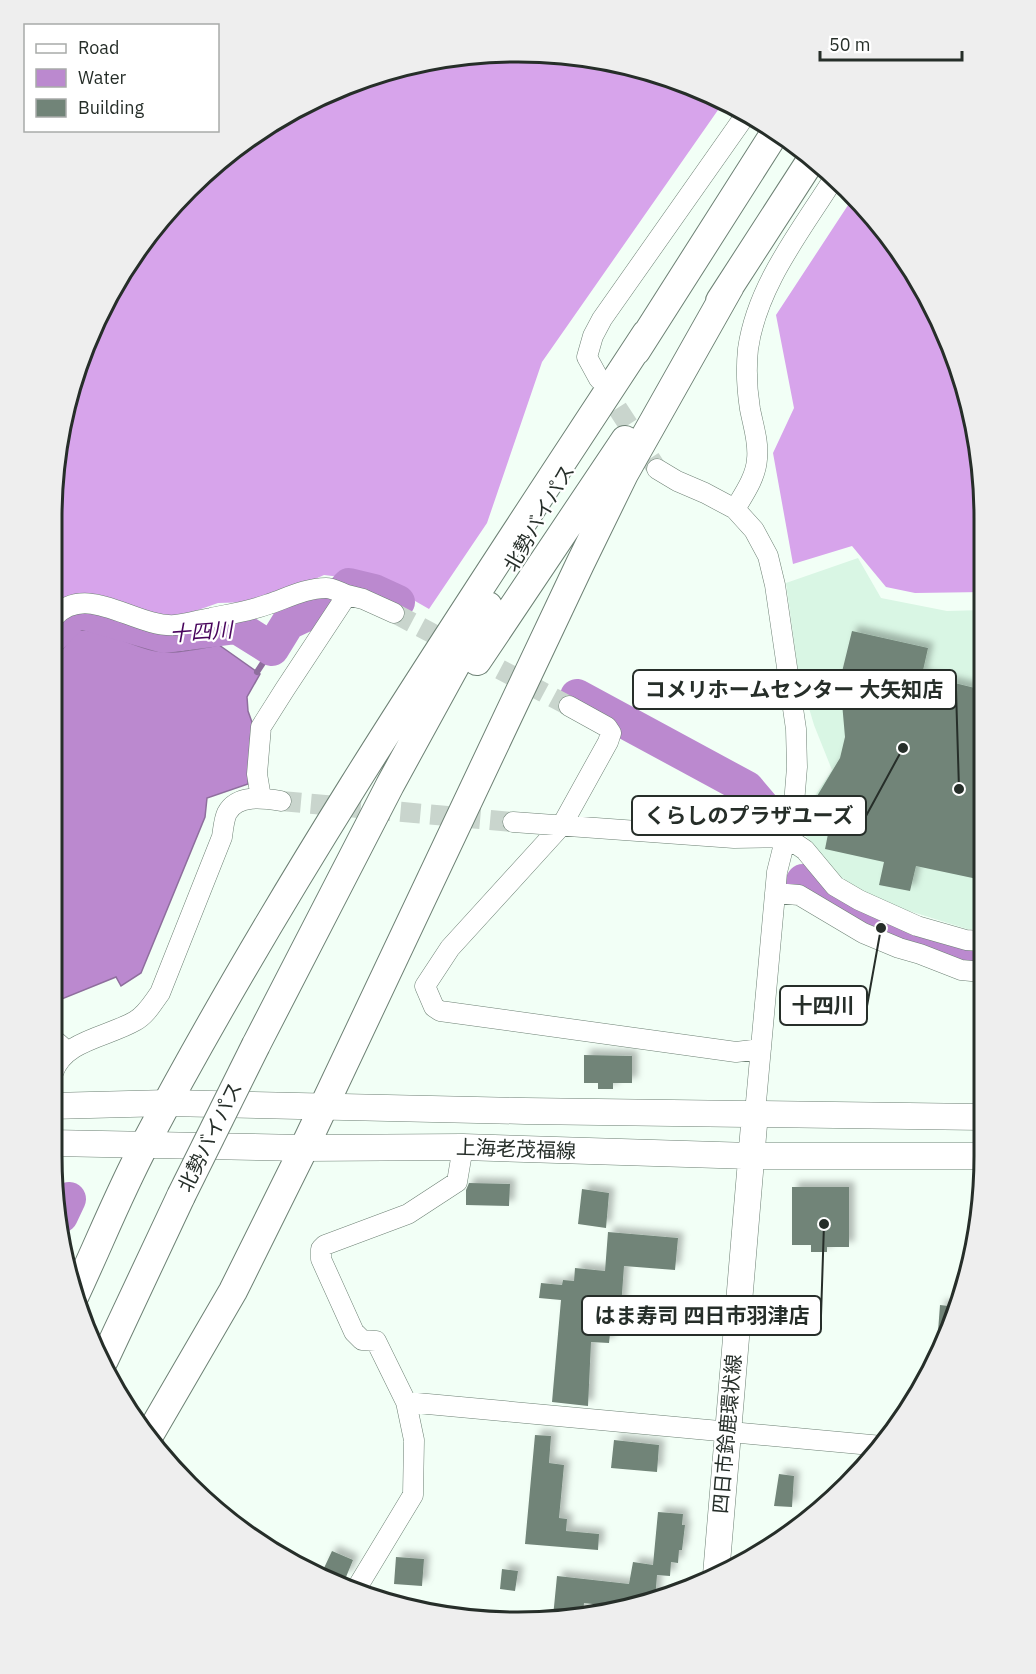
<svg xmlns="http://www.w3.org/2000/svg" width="1036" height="1674" font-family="'IBM Plex Sans','Noto Sans JP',sans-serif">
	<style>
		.built { fill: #d9f6e4 }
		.forest { fill: #d7a4eb }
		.water { fill: #bb89cf; stroke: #8e6e9d; stroke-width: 1.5 }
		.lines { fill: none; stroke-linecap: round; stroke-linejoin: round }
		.stream { stroke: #8e6e9d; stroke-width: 6 }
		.river { stroke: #bb89cf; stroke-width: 34 }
		.building { fill: #718478; filter: url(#shadow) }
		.minor-tunnel { stroke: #c9d5cd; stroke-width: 20; stroke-dasharray: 20 10; stroke-linecap: butt }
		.minor-casing { stroke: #6d8074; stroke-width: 21 }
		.major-casing { stroke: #6d8074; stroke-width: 27 }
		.highway-casing { stroke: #6d8074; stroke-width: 30 }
		.minor { stroke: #fff; stroke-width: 20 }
		.major { stroke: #fff; stroke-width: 26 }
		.highway { stroke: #fff; stroke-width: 28 }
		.highway-bridge-casing { stroke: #6d8074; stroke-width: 30; stroke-linecap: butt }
		.highway-bridge { stroke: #fff; stroke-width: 28 }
		.labels { text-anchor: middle; stroke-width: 4.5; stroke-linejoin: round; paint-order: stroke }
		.street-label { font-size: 20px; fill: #262e29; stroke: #fff }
		.water-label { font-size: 21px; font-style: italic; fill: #48045c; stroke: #fff }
		.rim { fill: none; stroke: #262e29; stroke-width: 3 }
		.leader { fill: none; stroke: #262e29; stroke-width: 2 }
		.callout-dot { fill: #262e29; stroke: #fff; stroke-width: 2 }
		.callout { fill: #fff; stroke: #262e29; stroke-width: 2 }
		.callout-label { font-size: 21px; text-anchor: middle; font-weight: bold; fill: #262e29 }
	</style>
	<defs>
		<filter id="shadow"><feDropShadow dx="5.5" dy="-5.5" stdDeviation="3" flood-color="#0004"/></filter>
	</defs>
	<rect width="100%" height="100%" fill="#f2fff6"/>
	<!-- built -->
	<path class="built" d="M858,558L881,598L947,611L983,610L982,929H967L887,904L851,885L827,866L799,826V820L832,770L814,725L798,671L786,583Z"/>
	<!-- forest -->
	<path class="forest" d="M548,52L639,67L725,100L542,362L487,523L429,609L382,582L324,575L282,594L251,602L218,603L184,615H160L97,594L71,596L54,605L55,457L86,340L147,234L210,167L284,114L368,76L457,55Z
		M854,196L869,210L923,285L969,397L984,487V592L915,593L886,587L852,546L793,564L773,453L794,408L776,315Z"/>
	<!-- water -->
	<path class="water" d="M79,630C103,629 126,643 148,649C171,656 196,649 219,645L260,674L247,697L248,711L253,725L248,784L207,798L205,817L141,973L121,986L116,977L52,1003L53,875C59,849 61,817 53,792L54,660L74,634Z"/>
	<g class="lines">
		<!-- stream -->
		<path class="stream" d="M257,672L272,649"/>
		<!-- river -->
		<path class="river" d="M347,587L349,585L374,591L398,602
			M54,634L71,616L81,612L164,636L237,627L272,649L288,623L320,608L333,598
			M577,696L747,788L763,807
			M803,881C858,917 915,951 982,957
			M61,1216L69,1199"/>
	</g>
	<!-- building -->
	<path class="building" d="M852,631L928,648L922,675L983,690L982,880L916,866L910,891L879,885L884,862L825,849L828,834L820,832L802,821L840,758L845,737L840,680Z
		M584,1055L632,1056V1083H613V1089H598V1083H584Z
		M469,1183L510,1184L509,1206L466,1205V1190Z
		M792,1187H849V1247H827V1252H811V1245H792Z
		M582,1189L609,1193L606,1228L578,1224Z
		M608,1232L678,1238L675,1270L624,1266L619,1335L610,1334L609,1343L591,1342L588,1406L552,1402L561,1300L539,1298L541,1283L562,1285L563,1280L574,1281L575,1268L605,1271Z
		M940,1305L957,1307L950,1334L936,1358Z
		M535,1435L551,1436L549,1463L564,1465L559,1518L567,1519L566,1531L599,1534L598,1550L525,1544Z
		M614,1440L659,1445L657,1472L611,1468Z
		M779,1474L794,1476L792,1507L774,1506Z
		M658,1512L683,1514L682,1525H685L682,1550H679L678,1563L671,1562L670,1576L657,1575L655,1600L617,1607L584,1603L583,1612L553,1617L557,1576L629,1584L633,1562L653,1565Z
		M332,1551L353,1560L346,1577L324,1568Z
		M396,1557L424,1559L422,1586L394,1584Z
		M502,1569L518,1571L515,1591L500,1589Z"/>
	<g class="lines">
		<!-- minor-tunnel -->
		<path class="minor-tunnel" d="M601,383L657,469
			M394,613L569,706
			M281,801L513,822
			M52,1160L53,1073"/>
		<defs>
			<path id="minor" d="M599,379L587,357L593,336L602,319L747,113
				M657,469L677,481L705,493L735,509L754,530L768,556L775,585L796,729L797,767L794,804L777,872L755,1113
				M735,509C744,494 756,477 757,459C759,442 753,425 750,409C747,390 746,368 748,349C757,285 801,231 834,178
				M347,595L363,599L394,613
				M54,617C87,581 135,628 175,625C187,624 199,620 211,618C230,614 250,611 269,604C287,598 306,588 326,588C333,588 341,593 347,595L285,689L261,727L257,774L261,798
				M569,706L607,727L611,733L608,742L562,825L450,948L425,986L434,1007L440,1011L736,1052L761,1049
				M513,822L734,838L786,837L805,850L835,886L859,900L917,926L966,940L982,941
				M775,893L799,895L863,933L899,948L920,954L961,970L982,972
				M52,1038L68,1052
				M53,1073C64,1040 108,1037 135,1021C146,1015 152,1004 160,993L222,837C223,830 224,819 227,813C237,794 264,798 281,801
				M406,1402L882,1446
				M355,1591L413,1495L414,1440L406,1402L376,1341L362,1340L354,1332L321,1259V1249L325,1245L408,1214L457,1182L463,1147"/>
			<path id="major" d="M51,1106L168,1103L525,1111L981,1117
				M51,1143L304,1148L463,1147L751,1156H981
				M716,1575L755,1113"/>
			<path id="highway" d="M720,301L813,157
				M636,351L776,131
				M477,661L625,440
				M256,1045L390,785L488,606
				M74,1297C98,1246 119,1193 145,1144C294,863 472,600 646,334
				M104,1360L181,1196
				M147,1439L233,1291L304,1148L580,564L624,474L730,286"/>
		</defs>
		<!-- minor casing -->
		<use href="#minor" class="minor-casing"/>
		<!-- major casing -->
		<use href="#major" class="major-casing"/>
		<!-- highway casing -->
		<use href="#highway" class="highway-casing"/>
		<!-- minor -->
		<use href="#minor" class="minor"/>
		<!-- major -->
		<use href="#major" class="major"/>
		<!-- highway -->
		<use href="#highway" class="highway"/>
		<defs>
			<path id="highway-bridge" d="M181,1196L256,1045"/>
		</defs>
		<!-- highway-bridge casing -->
		<use href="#highway-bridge" class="highway-bridge-casing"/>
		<!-- highway-bridge -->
		<use href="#highway-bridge" class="highway-bridge"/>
	</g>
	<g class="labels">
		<!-- street labels -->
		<g class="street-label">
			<text transform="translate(539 518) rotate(-60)" y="7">北勢バイパス</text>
			<text transform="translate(210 1137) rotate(-64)" y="7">北勢バイパス</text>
			<text transform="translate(516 1149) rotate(2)" y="7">上海老茂福線</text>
			<text transform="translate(727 1434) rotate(-85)" y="7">四日市鈴鹿環状線</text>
		</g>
		<!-- water labels -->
		<g class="water-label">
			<text transform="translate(201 632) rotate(-4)" y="7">十四川</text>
		</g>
	</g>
	<!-- crop -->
	<path d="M0 0H1036V1674H0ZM518 62H518A456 456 0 0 1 974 518V1156A456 456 0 0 1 518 1612H518A456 456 0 0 1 62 1156V518A456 456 0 0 1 518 62Z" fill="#eee" fill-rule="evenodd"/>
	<path class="rim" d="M518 62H518A456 456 0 0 1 974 518V1156A456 456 0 0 1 518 1612H518A456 456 0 0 1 62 1156V518A456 456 0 0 1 518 62Z"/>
	<!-- callouts -->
	<path class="leader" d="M959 789L956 690M903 748L866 816M881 928L867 1006M824 1224L821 1316"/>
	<g class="callout-dot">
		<circle cx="959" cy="789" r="6"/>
		<circle cx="903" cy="748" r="6"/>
		<circle cx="881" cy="928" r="6"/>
		<circle cx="824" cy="1224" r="6"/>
	</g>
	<g class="callout">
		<rect x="633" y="670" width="323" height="39" rx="6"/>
		<rect x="632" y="796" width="234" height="39" rx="6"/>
		<rect x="780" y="986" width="87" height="39" rx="6"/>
		<rect x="582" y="1296" width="239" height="39" rx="6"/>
	</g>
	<g class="callout-label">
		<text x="794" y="697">コメリホームセンター 大矢知店</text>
		<text x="749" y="823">くらしのプラザユーズ</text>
		<text x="823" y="1013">十四川</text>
		<text x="702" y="1323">はま寿司 四日市羽津店</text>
	</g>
	<!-- legend -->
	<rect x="24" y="24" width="195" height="108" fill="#ffffff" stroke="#a8aba9" stroke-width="1.5"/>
	<rect x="36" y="44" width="30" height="9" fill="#ffffff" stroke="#a8aba9" stroke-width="1.5"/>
	<text x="78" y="54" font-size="18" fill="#262e29">Road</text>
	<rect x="36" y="69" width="30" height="18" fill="#bb89cf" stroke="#a8aba9" stroke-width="1.5"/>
	<text x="78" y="84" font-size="18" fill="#262e29">Water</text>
	<rect x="36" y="99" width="30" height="18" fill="#718478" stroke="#a8aba9" stroke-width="1.5"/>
	<text x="78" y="114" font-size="18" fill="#262e29">Building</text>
	<!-- scale -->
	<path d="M820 51v9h142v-9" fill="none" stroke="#262e29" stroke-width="3"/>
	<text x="829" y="51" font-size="18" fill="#262e29" stroke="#ffffff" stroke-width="4.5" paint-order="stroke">50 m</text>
</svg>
